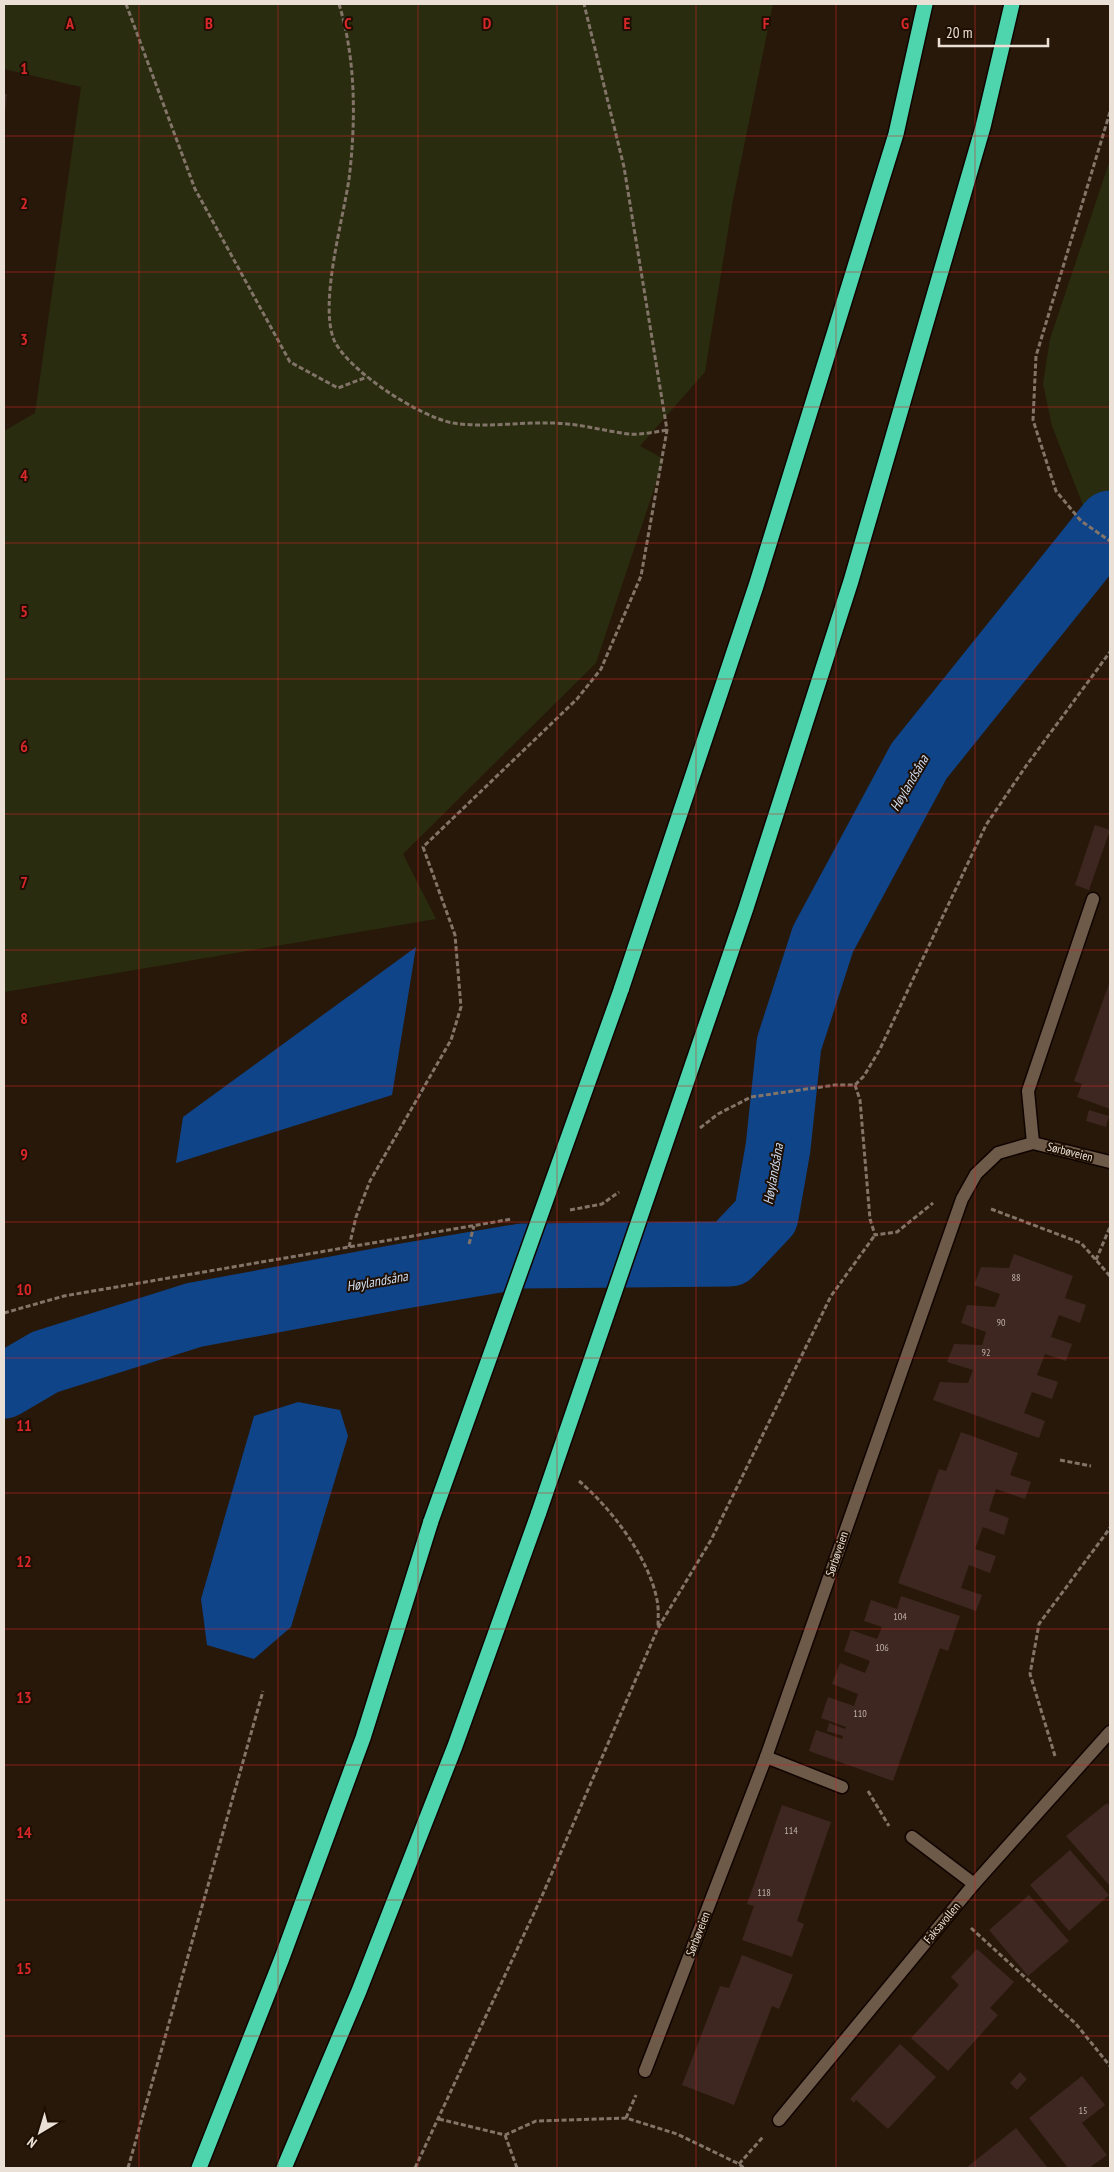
<svg xmlns="http://www.w3.org/2000/svg" width="1114" height="2172" font-family="'PT Sans Narrow',sans-serif">
	<style>
		.green { fill: #292c0e }
		.water { fill: #0f4489 }
		.lines { fill: none; stroke-linecap: round; stroke-linejoin: round }
		.river { stroke: #0f4489; stroke-width: 65 }
		.building { fill: #3e2721 }
		.lane-casing { stroke: #100400; stroke-width: 15 }
		.street-casing { stroke: #100400; stroke-width: 15 }
		.highway-casing { stroke: #100400; stroke-width: 18 }
		.path { stroke: #827468; stroke-width: 3; stroke-dasharray: 5 2.5; stroke-linecap: butt }
		.lane { stroke: #6e5a49; stroke-width: 12 }
		.street { stroke: #6e5a49; stroke-width: 12 }
		.highway { stroke: #4ed5ad; stroke-width: 15 }
		.highway-bridge-casing { stroke: #100400; stroke-width: 18; stroke-linecap: butt }
		.highway-bridge { stroke: #4ed5ad; stroke-width: 15 }
		.grid { fill: none; stroke: #d62828; stroke-width: 1; stroke-opacity: 0.55 }
		.labels { text-anchor: middle; stroke-width: 4; stroke-linejoin: round; paint-order: stroke }
		.number-label { font-size: 10px; fill: #c0b2a9 }
		.street-label { font-size: 12px; fill: #ebe0d6; stroke: #1e0f02 }
		.water-label { font-size: 14px; font-style: italic; fill: #cedcf0; stroke: #1e0f02 }
		.grid-label { font-size: 16px; text-anchor: middle; font-weight: bold; fill: #d62828; stroke: #1e0f02; stroke-width: 4; stroke-linejoin: round; paint-order: stroke }
	</style>
	<rect width="100%" height="100%" fill="#281809"/>
	<!-- green -->
	<path class="green" d="M4,4H773L733,200L705,372L640,446L664,459L596,663L403,854L436,919L4,992V431L35,413L81,87L4,69Z
		M1110,160V527L1085,510L1052,426L1043,384L1050,339Z"/>
	<!-- water -->
	<path class="water" d="M416,947L392,1095L176,1163L183,1117Z
		M298,1402L340,1410L348,1436L291,1627L254,1659L207,1645L201,1599L254,1416Z"/>
	<g class="lines">
		<!-- river -->
		<path class="river" d="M4,1386L45,1362L194,1315L398,1277L522,1256L730,1254L766,1216L778,1148L789,1044L823,939L919,761L1110,523"/>
	</g>
	<!-- building -->
	<path class="building" d="M4,94H7L5,112H4Z
		M1095,825L1110,830L1089,890L1075,885Z
		M1110,981V1109L1077,1097L1082,1084L1074,1081Z
		M1089,1110L1109,1116L1106,1127L1086,1121Z
		M1014,1254L1073,1276L1065,1298L1086,1305L1080,1323L1059,1315L1051,1337L1072,1344L1066,1361L1045,1354L1037,1375L1058,1382L1052,1399L1032,1392L1024,1413L1045,1421L1039,1438L933,1400L940,1382L968,1383L973,1370L947,1362L954,1344L982,1345L986,1332L961,1323L967,1305L995,1307L1000,1294L974,1285L981,1267L1009,1268Z
		M961,1432L1018,1453L1010,1475L1031,1482L1025,1499L996,1489L989,1511L1009,1518L1004,1535L983,1527L975,1549L996,1556L990,1573L969,1565L961,1588L982,1595L976,1611L898,1583L939,1469L946,1471Z
		M901,1596L960,1616L948,1651L940,1648L893,1781L809,1751L816,1730L842,1739L843,1736L827,1731L829,1723L845,1729L846,1727L821,1718L828,1697L854,1706L858,1694L832,1684L840,1663L865,1673L870,1661L844,1651L851,1630L877,1639L882,1627L864,1621L871,1600L897,1609Z
		M1107,1803L1110,1807L1109,1885L1066,1836Z
		M782,1805L831,1822L797,1921L804,1924L792,1957L742,1940L754,1906L747,1904Z
		M1070,1850L1109,1895L1069,1931L1030,1885Z
		M1029,1895L1069,1941L1028,1976L989,1930Z
		M977,1949L1014,1982L990,2008L998,2015L948,2071L911,2038L959,1985L951,1977Z
		M742,1955L793,1975L779,2009L772,2006L734,2105L682,2085L720,1986L729,1988Z
		M900,2044L936,2077L888,2129L856,2100L854,2103L850,2099Z
		M1020,2072L1027,2079L1017,2090L1010,2083Z
		M1082,2076L1105,2105L1082,2123L1107,2155L1089,2168H1068L1029,2118Z
		M1016,2128L1048,2168H966Z"/>
	<g class="lines">
		<defs>
			<path id="lane" d="M1033,1143L1028,1091L1093,899
				M766,1757L842,1787
				M912,1837L974,1884"/>
			<path id="street" d="M645,2071L766,1757L962,1199L976,1174L998,1153L1033,1143L1110,1162
				M779,2120L974,1884L1110,1732"/>
			<path id="highway" d="M621,990L756,586L896,134L925,4
				M717,993L746,908L851,581L983,127L1012,4
				M199,2168L282,1958L363,1738L431,1521
				M284,2168L359,1991L455,1746L539,1512"/>
		</defs>
		<!-- lane casing -->
		<use href="#lane" class="lane-casing"/>
		<!-- street casing -->
		<use href="#street" class="street-casing"/>
		<!-- highway casing -->
		<use href="#highway" class="highway-casing"/>
		<!-- path -->
		<path class="path" d="M126,4L195,189L290,362L338,388L367,377
			M339,4C356,59 356,122 349,179C343,220 319,303 334,340C348,371 420,417 453,423C484,428 519,422 551,423C578,423 603,431 629,434C641,435 655,432 667,430
			M1110,112L1036,356L1033,420L1056,491L1081,521L1110,541
			M855,1085L860,1100L870,1219L875,1235L897,1232L933,1203
			M700,1128L718,1114L751,1097L835,1085H855L864,1076L880,1049L986,825L1026,766L1110,652
			M991,1209L1081,1243L1110,1276
			M570,1210L602,1204L619,1192
			M469,1244L474,1226
			M349,1247L356,1217L370,1181L451,1040L461,1007L455,935L423,847L577,699L601,669L641,576L667,430L624,167L584,4
			M1096,1260L1110,1227
			M4,1313L64,1296L512,1219
			M1060,1460L1091,1466
			M579,1481C611,1508 649,1558 657,1600C659,1609 658,1619 658,1628
			M1055,1756L1030,1674L1039,1624L1110,1528
			M868,1791L889,1826
			M971,1928L1076,2024L1110,2066
			M626,2118L636,2095
			M439,2119L505,2135L536,2121L626,2118L677,2134L739,2164L744,2168
			M505,2135L517,2168
			M739,2164L763,2137
			M128,2168L263,1691
			M415,2168L542,1896L658,1628L711,1540L831,1296L875,1235"/>
		<!-- lane -->
		<use href="#lane" class="lane"/>
		<!-- street -->
		<use href="#street" class="street"/>
		<!-- highway -->
		<use href="#highway" class="highway"/>
		<defs>
			<path id="highway-bridge" d="M539,1512L717,993
				M431,1521L621,990"/>
		</defs>
		<!-- highway-bridge casing -->
		<use href="#highway-bridge" class="highway-bridge-casing"/>
		<!-- highway-bridge -->
		<use href="#highway-bridge" class="highway-bridge"/>
	</g>
	<!-- grid -->
	<path class="grid" d="M139,4V2168M278,4V2168M418,4V2168M557,4V2168M696,4V2168M836,4V2168M975,4V2168M4,136H1110M4,272H1110M4,407H1110M4,543H1110M4,679H1110M4,814H1110M4,950H1110M4,1086H1110M4,1222H1110M4,1358H1110M4,1493H1110M4,1629H1110M4,1765H1110M4,1900H1110M4,2036H1110"/>
	<g class="labels">
		<!-- number labels -->
		<g class="number-label">
			<text x="1016" y="1281">88</text>
			<text x="1001" y="1326">90</text>
			<text x="986" y="1356">92</text>
			<text x="900" y="1620">104</text>
			<text x="882" y="1651">106</text>
			<text x="860" y="1717">110</text>
			<text x="791" y="1834">114</text>
			<text x="764" y="1896">118</text>
			<text x="1083" y="2114">15</text>
		</g>
		<!-- street labels -->
		<g class="street-label">
			<text transform="translate(1070 1152) rotate(14)" y="4">Sørbøveien</text>
			<text transform="translate(837 1554) rotate(-71)" y="4">Sørbøveien</text>
			<text transform="translate(942 1923) rotate(-50)" y="4">Faksavollen</text>
			<text transform="translate(698 1934) rotate(-69)" y="4">Sørbøveien</text>
		</g>
		<!-- water labels -->
		<g class="water-label">
			<text transform="translate(909 783) rotate(-60)" y="5">Høylandsåna</text>
			<text transform="translate(773 1174) rotate(-80)" y="5">Høylandsåna</text>
			<text transform="translate(377 1281) rotate(-10)" y="5">Høylandsåna</text>
		</g>
	</g>
	<g class="grid-label">
		<text x="70" y="29">A</text>
		<text x="209" y="29">B</text>
		<text x="348" y="29">C</text>
		<text x="487" y="29">D</text>
		<text x="627" y="29">E</text>
		<text x="766" y="29">F</text>
		<text x="905" y="29">G</text>
		<text x="24" y="74">1</text>
		<text x="24" y="209">2</text>
		<text x="24" y="345">3</text>
		<text x="24" y="481">4</text>
		<text x="24" y="617">5</text>
		<text x="24" y="752">6</text>
		<text x="24" y="888">7</text>
		<text x="24" y="1024">8</text>
		<text x="24" y="1160">9</text>
		<text x="24" y="1295">10</text>
		<text x="24" y="1431">11</text>
		<text x="24" y="1567">12</text>
		<text x="24" y="1703">13</text>
		<text x="24" y="1838">14</text>
		<text x="24" y="1974">15</text>
	</g>
	<!-- border -->
	<rect width="1114" height="2172" fill="none" stroke="#ebe0d6" stroke-width="10"/>
	<!-- north arrow -->
	<g transform="translate(40 2132) rotate(218)" stroke="#1e0f02" stroke-width="4" paint-order="stroke">
	<path d="M0-4L9 19L0 12L-9 19Z" fill="#ebe0d6"/>
	<text y="-8" font-size="14" font-weight="bold" text-anchor="middle" fill="#ebe0d6">N</text>
	</g>
	<!-- scale -->
	<path d="M939 38v8h109v-8" fill="none" stroke="#ebe0d6" stroke-width="2.5"/>
	<text x="946" y="38" font-size="15" fill="#ebe0d6" stroke="#1e0f02" stroke-width="4" paint-order="stroke">20 m</text>
</svg>
